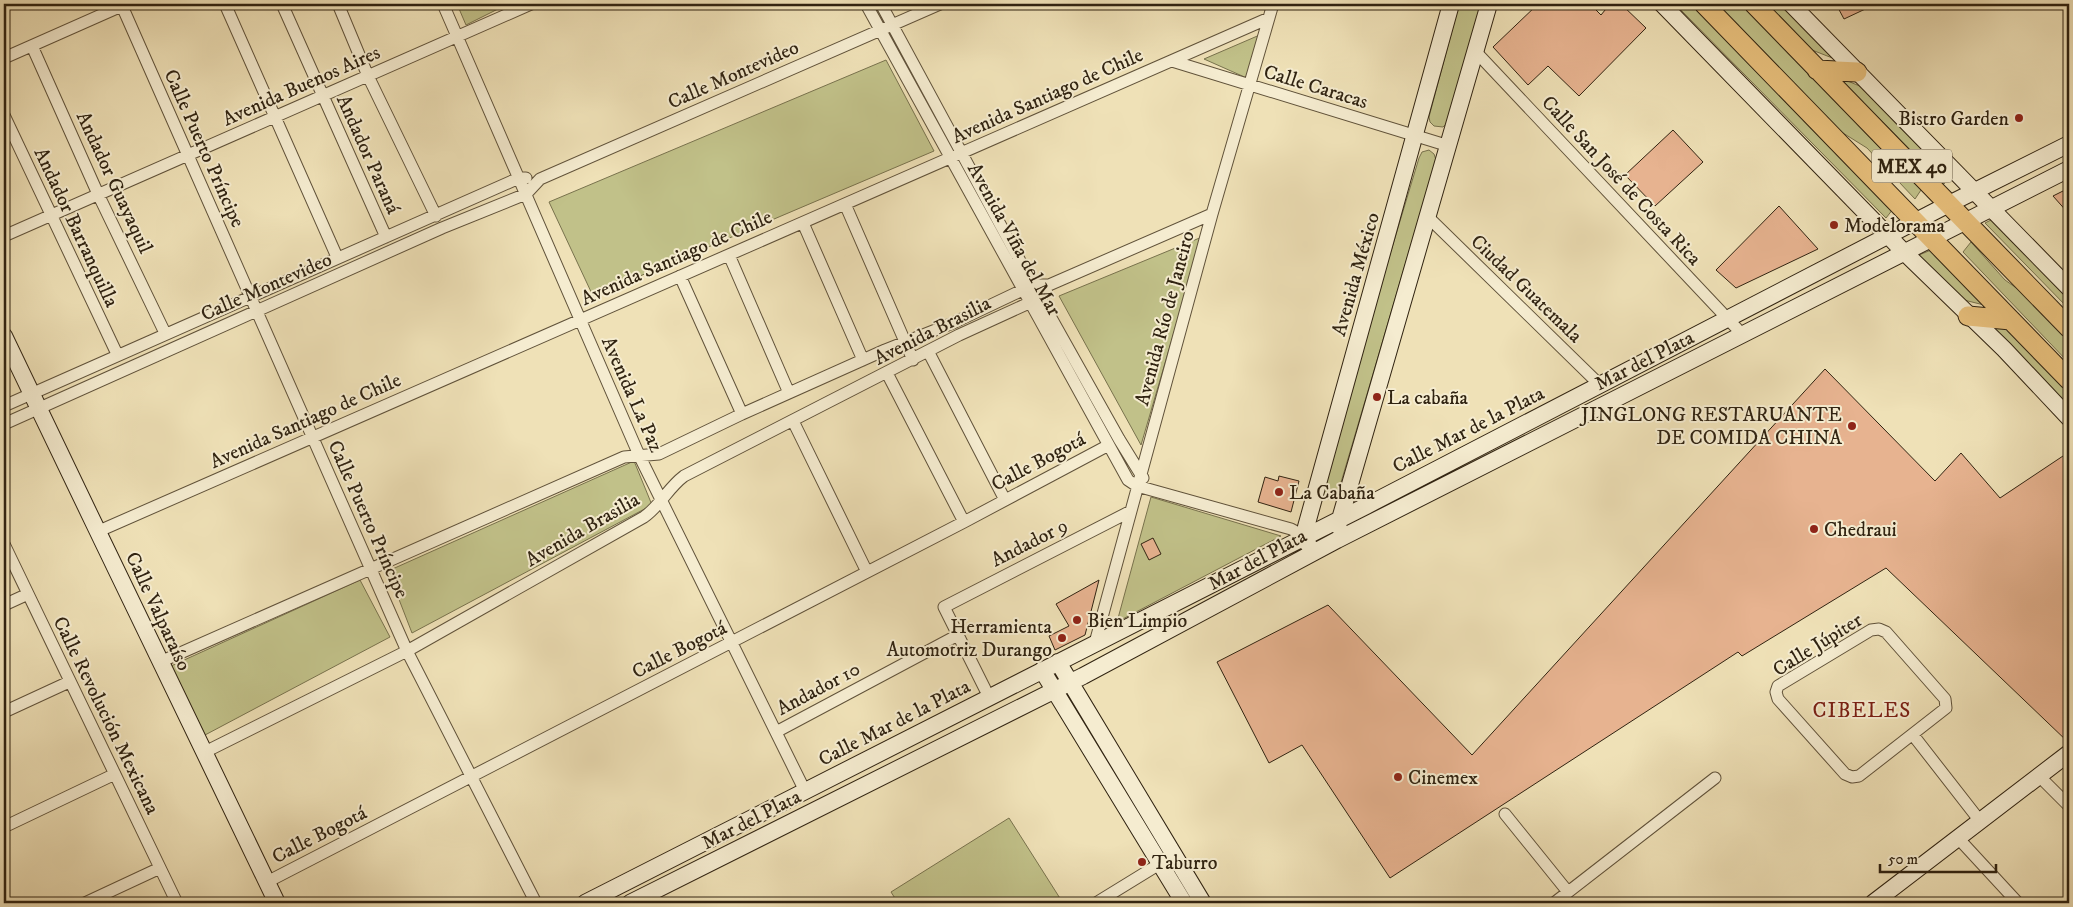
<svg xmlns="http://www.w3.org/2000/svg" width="2073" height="907" font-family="'IM FELL DW Pica',serif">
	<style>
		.green { fill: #c1c189; stroke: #78724d }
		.building { fill: #e7b390; stroke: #302311 }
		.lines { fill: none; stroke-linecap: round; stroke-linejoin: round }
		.street-casing { stroke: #60523a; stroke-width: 13 }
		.secondary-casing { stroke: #302311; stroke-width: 18 }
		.primary-casing { stroke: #302311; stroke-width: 21 }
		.street { stroke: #f5ecd0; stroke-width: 11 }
		.secondary { stroke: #f5ecd0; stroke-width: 16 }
		.primary { stroke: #e8c07c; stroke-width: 19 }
		.poi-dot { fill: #8f2418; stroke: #f5ecd0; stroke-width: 2 }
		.labels { text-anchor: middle; stroke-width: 4; stroke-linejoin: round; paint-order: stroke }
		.shield { fill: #f5ecd0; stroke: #6b5f4a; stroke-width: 1 }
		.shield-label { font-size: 19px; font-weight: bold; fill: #302311 }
		.street-label { font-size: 20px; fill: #302311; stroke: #f5ecd0 }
		.poi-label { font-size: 20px; fill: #302311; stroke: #f5ecd0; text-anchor: start }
		.neighbourhood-label { font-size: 21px; letter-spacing: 1px; fill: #7a1f14; stroke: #f5ecd0 }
	</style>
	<rect width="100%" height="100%" fill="#efe1b7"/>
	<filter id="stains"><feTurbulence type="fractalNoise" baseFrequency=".004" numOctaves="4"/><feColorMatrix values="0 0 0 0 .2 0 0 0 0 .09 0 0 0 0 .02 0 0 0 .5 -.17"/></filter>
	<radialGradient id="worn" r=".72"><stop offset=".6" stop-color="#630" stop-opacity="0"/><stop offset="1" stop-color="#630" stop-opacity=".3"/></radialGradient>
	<!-- green -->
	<path class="green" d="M457,4H508L466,25Z
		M1459,4H1481L1448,122L1443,127L1434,126L1430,122L1429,117Z
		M1675,4H1691L1893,209L1886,218Z
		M1712,4H1741L1921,190L1915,199L1867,148L1843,133L1801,94Z
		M1768,4H1783L1840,61L1812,50Z
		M1262,34L1249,79L1204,59Z
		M886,60L934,151L593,296L549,202Z
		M1838,77L1862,87L1951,175L1944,184Z
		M1429,150L1434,154L1436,160L1337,496L1329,499L1322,496L1320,487L1419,158L1422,152Z
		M1993,219L2069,296V309L1985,223Z
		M1202,237L1141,445L1059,296Z
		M1971,242L2005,280L2039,304L2069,334V363L1963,252Z
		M1931,250L1984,305L1964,300L1919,255Z
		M1987,323L2005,327L2069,390V408Z
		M634,461L652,505L412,633L388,571Z
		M1151,497L1281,536L1117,622Z
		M360,580L390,637L205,735L171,666Z
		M1009,818L1063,903H898L891,892Z"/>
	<!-- building -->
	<path class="building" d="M1538,4H1590L1601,15L1610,4H1621L1646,28L1579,96L1548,66L1528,85L1493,47Z
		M1836,4H1876L1844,19Z
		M1673,130L1703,162L1655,206L1625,175Z
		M2069,188V214L2053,196Z
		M1779,206L1818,249L1736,288L1716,270Z
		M1825,369L1935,481L1961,453L2000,498L2069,452V743L1886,568L1742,656L1738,652L1390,878L1302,745L1269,763L1217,662L1328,605L1472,755Z
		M1279,476L1299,481L1291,512L1258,502L1265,477L1278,481Z
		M1153,538L1161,554L1149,560L1141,544Z
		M1099,580L1085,635L1055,650L1049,636L1069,626L1056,604Z"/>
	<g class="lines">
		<defs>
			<path id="street" d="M225,4L337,257
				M282,4L386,237
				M338,4L368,76L436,216
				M443,4L639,455L805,791
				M866,4L1128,480L1137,486L1291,529L1306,537
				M881,4L1040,298L1119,439L1143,478
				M122,6L407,651L536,903
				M32,46L98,194L165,333
				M1476,52L1742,334
				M4,58L126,4
				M1172,61L1449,146
				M4,115L117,354
				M845,204L913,360
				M1428,217L1600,385
				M803,223L863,360
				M4,236L531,4
				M729,255L789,393
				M680,276L742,414
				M928,351L1005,500
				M887,373L964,522
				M4,406L519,178H526
				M793,421L867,572
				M4,424L442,228L526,194L540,179L940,4
				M99,531L1269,18
				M4,544L177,903
				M4,605L28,594
				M1879,629L1886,632L1945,699L1946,708L1859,776L1852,777L1845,774L1778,699L1776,692L1778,686L1871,630Z
				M1095,643L1212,214L1273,4
				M160,662L624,457L659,454L742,414L885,350L953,323L1033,285H1049L1212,214
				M989,697L944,607L1131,511
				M4,712L69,682
				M776,732L958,635
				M1913,735L1980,821
				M203,753L407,651L644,517C661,505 667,489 684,476L959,335L1040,298L1049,285
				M2039,776L2069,806
				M1505,814L1568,892
				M4,827L115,774
				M1958,838L2018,903
				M267,882L964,522L1107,446
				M85,903L160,868
				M1096,903L1166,860
				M1554,903L1715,778"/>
			<path id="secondary" d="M1662,4L1904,252L2004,349L2069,418
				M1791,4L2069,288
				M4,336C95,525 185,715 277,903
				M1338,526L1489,4
				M1308,544L1306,527L1451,4
				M1058,662L1203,903
				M1042,670L1184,903
				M585,903L1366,506L1949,204L2069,144
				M630,903L1083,676L1337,540L2069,169
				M1873,903L2069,753"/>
			<path id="primary" d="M1704,4L2069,380
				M1754,4L2069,328
				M1817,70L1857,72
				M1968,316L2011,320"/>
		</defs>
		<!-- street casing -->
		<use href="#street" class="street-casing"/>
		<!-- secondary casing -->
		<use href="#secondary" class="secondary-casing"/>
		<!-- primary casing -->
		<use href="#primary" class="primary-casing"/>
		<!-- street -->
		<use href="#street" class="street"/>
		<!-- secondary -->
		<use href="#secondary" class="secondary"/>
		<!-- primary -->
		<use href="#primary" class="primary"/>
	</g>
	<!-- markers -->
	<g class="poi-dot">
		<circle cx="2019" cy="118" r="5"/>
		<circle cx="1834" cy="225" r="5"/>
		<circle cx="1377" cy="397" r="5"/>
		<circle cx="1852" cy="426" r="5"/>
		<circle cx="1279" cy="492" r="5"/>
		<circle cx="1814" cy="529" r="5"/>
		<circle cx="1077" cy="620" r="5"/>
		<circle cx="1062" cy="638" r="5"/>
		<circle cx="1398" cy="777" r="5"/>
		<circle cx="1142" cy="862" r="5"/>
	</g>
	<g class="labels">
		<!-- shield labels -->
		<rect class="shield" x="1872" y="149.5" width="80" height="33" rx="4"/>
		<g class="shield-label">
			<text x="1912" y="173">MEX 40</text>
		</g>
		<!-- street labels -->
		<g class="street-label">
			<text transform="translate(733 74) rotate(-24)" y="7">Calle Montevideo</text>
			<text transform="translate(301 85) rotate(-24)" y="7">Avenida Buenos Aires</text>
			<text transform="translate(1316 86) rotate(17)" y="7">Calle Caracas</text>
			<text transform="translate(1047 95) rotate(-24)" y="7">Avenida Santiago de Chile</text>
			<text transform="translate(205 148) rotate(66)" y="7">Calle Puerto Príncipe</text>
			<text transform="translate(369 154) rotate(66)" y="7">Andador Paraná</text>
			<text transform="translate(1622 180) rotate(47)" y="7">Calle San José de Costa Rica</text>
			<text transform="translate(115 182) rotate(65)" y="7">Andador Guayaquil</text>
			<text transform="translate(77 227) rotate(65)" y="7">Andador Barranquilla</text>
			<text transform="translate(1015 239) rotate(61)" y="7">Avenida Viña del Mar</text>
			<text transform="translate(676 257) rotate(-24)" y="7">Avenida Santiago de Chile</text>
			<text transform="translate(1355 274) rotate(-74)" y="7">Avenida México</text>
			<text transform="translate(266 286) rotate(-24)" y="7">Calle Montevideo</text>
			<text transform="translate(1527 288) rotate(44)" y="7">Ciudad Guatemala</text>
			<text transform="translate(1164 318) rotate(-75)" y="7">Avenida Río de Janeiro</text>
			<text transform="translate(932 330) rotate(-27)" y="7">Avenida Brasilia</text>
			<text transform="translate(1644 360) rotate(-27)" y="7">Mar del Plata</text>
			<text transform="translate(633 394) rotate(66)" y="7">Avenida La Paz</text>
			<text transform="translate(305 420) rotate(-24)" y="7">Avenida Santiago de Chile</text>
			<text transform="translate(1468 429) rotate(-27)" y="7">Calle Mar de la Plata</text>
			<text transform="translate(1038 461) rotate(-28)" y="7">Calle Bogotá</text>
			<text transform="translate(369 519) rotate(66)" y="7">Calle Puerto Príncipe</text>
			<text transform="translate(582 529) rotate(-30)" y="7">Avenida Brasilia</text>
			<text transform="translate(1029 542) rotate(-27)" y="7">Andador 9</text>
			<text transform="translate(1257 559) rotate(-28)" y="7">Mar del Plata</text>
			<text transform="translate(159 611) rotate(65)" y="7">Calle Valparaíso</text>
			<text transform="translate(1817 644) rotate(-32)" y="7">Calle Júpiter</text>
			<text transform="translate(679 649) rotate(-27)" y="7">Calle Bogotá</text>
			<text transform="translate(818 688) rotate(-28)" y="7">Andador 10</text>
			<text transform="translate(107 715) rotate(64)" y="7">Calle Revolución Mexicana</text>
			<text transform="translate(894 722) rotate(-27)" y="7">Calle Mar de la Plata</text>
			<text transform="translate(751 819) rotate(-27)" y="7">Mar del Plata</text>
			<text transform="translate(319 834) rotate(-27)" y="7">Calle Bogotá</text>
		</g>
		<!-- poi labels -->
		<g class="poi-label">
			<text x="2009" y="125" text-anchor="end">Bistro Garden</text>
			<text x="1844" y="232">Modelorama</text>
			<text x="1387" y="404">La cabaña</text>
			<text x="1842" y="421" text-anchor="end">JINGLONG RESTARUANTE<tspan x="1842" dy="23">DE COMIDA CHINA</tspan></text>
			<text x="1289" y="499">La Cabaña</text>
			<text x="1824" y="536">Chedraui</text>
			<text x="1087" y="627">Bien Limpio</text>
			<text x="1052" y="633" text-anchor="end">Herramienta<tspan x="1052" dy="23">Automotriz Durango</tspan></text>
			<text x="1408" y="784">Cinemex</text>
			<text x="1152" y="869">Taburro</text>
		</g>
		<!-- neighbourhood labels -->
		<g class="neighbourhood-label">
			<text x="1862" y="717">CIBELES</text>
		</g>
	</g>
	<!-- margin -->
	<rect width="2073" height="907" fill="none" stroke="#efe1b7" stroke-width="20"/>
	<rect x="5" y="5" width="2063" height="897" fill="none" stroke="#302311" stroke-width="2.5"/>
	<rect x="10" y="10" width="2053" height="887" fill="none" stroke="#302311"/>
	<!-- scale -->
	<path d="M1880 864v8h116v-8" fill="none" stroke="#302311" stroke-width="2.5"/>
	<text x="1888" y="864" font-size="15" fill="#302311" stroke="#f5ecd0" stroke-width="4" paint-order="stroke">50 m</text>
	<rect width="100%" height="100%" filter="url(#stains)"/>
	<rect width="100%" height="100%" fill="url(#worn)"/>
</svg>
